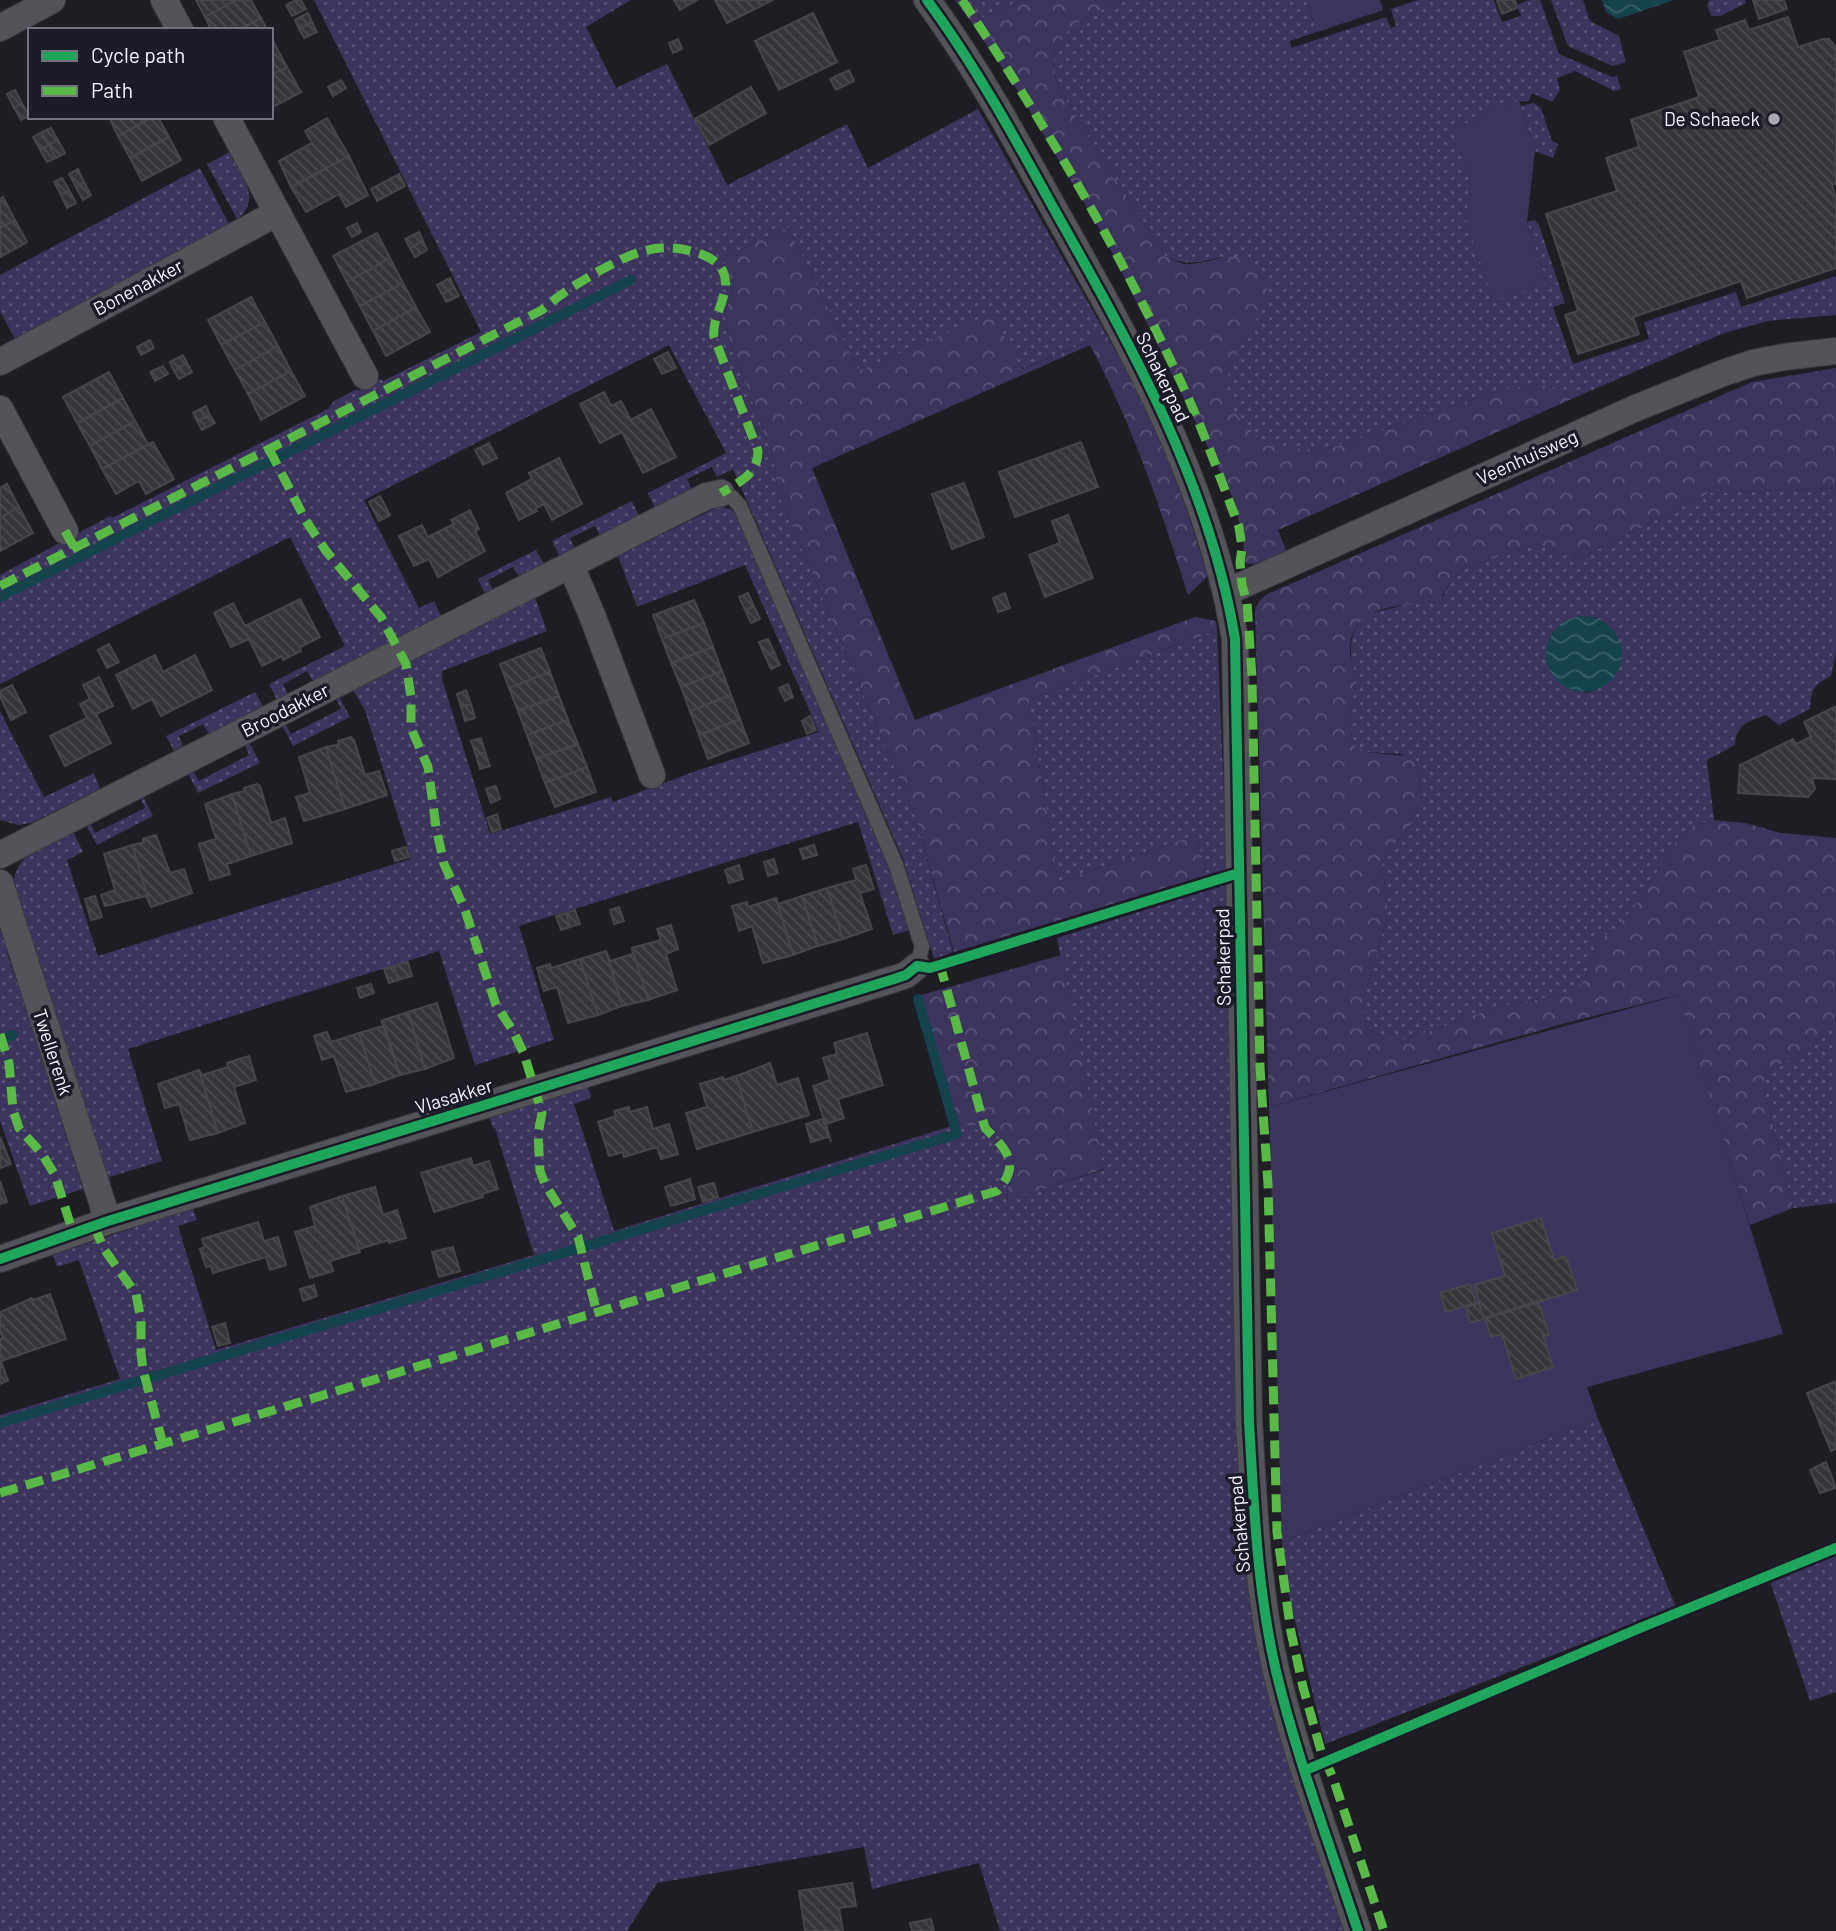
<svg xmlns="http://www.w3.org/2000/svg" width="1836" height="1931" font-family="Barlow,sans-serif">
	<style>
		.grass { fill: url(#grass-dots); fill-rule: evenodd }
		.forest { fill: url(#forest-crowns) }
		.park { fill: #3c345c }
		.water { fill: url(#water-waves) }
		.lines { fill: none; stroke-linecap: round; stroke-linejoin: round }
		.stream { stroke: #15434b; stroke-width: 10 }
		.building { fill: url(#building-back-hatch); stroke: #48454a; stroke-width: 2 }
		.service-casing { stroke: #3c3b41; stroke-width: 16 }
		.minor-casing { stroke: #3c3b41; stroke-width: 28 }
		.service { stroke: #545359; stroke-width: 14 }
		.minor { stroke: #545359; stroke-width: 26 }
		.quiet { stroke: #58b947; stroke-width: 9; stroke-dasharray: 18 9; stroke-linecap: butt }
		.cycleway-casing { stroke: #1c1b28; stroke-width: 15 }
		.cycleway { stroke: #20a55d; stroke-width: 10 }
		.poi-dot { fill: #aaa9b2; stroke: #1c1b28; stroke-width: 2.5 }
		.labels { text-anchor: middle; stroke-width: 7; stroke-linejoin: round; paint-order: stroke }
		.poi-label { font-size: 19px; fill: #f5f4fe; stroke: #1c1b28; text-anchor: end }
		.street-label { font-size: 19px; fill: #f5f4fe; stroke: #1c1b28 }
	</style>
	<defs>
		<pattern id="grass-dots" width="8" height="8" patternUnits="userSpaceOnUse" patternTransform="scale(1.75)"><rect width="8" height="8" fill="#3c345c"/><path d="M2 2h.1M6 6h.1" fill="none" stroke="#595274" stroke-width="1.8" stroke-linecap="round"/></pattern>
		<pattern id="forest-crowns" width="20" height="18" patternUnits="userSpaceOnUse" patternTransform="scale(1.75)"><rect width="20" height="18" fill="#3c345c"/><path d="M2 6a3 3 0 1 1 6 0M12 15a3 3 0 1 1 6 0" fill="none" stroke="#595274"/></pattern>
		<pattern id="water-waves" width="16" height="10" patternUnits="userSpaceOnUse" patternTransform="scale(1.75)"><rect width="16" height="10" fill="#15434b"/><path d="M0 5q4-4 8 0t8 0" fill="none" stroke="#385f66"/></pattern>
		<pattern id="building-back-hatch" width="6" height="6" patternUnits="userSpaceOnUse" patternTransform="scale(1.75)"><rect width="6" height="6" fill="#37353a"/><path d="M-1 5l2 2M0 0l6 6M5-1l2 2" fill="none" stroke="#4b494e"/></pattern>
	</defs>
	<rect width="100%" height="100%" fill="#1f1e25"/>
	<!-- grass -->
	<path class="grass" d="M314,0H631L586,27L616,88L667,64L727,185L847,124L868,168L978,109L1106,334L1021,369L992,314L859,371L788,227L723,258L733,287L725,315L729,338L774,460L777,490L915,816L953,952L934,959L903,859L733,469L717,477L712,467L687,479L692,490L655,508L648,493L726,453L669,345L364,500L419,608L434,601L441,616L313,681L307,671L283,684L288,694L277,700L269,684L345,646L290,537L0,684V575L110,516L112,518L328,409L334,401L357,389L359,391L381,379L383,381L481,332Z
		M955,0H1021L972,23Z
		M1121,0H1306L1317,32L1290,41L1291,48L1386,17L1391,28L1396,26L1391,9L1418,0H1494L1502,22L1521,16L1517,5L1530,0H1540L1559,54L1612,77L1617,76L1621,89L1614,91L1575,71L1557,78L1560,90L1552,102L1532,93L1528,102C1511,98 1501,109 1486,117C1477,122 1464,124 1454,128L1471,182L1466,219L1547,283L1527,222L1534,220L1539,225L1565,303L1553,307L1573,364L1649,339L1644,322L1736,292L1741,307L1836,276V315L1768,321L1724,333L1576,397L1562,388L1535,384L1503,389L1334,447C1318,449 1301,452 1285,449C1254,443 1219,408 1228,375C1233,353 1249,331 1260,312L1222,257C1200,262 1186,267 1165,256L1059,89C1039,33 1079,22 1121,0Z
		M1551,0H1583L1590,21L1619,36L1626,62L1613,66L1568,46Z
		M1709,0H1745L1746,3L1720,16H1711L1707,5Z
		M1534,103L1541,108L1552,141L1558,144L1553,158L1535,151L1521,106Z
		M230,152C241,173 263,200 237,219L207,164Z
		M200,168L229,224L15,339L0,311V275Z
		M1836,488V653L1831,676C1812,686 1812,689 1810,709L1779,725L1766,715C1747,722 1737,724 1735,745L1707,760L1714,820L1694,825L1678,839L1635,906L1617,927L1598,941L1585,979L1572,993L1497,1007L1407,1039H1383L1367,1028L1362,1013L1364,999L1387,917V898L1382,866L1387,850L1406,833L1415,814L1421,792L1419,771L1401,754L1367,752L1354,745C1344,715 1356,702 1355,674C1354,667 1351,660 1351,653C1350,638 1356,622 1368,614L1443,596L1451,581L1462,569L1536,544L1577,560L1709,493ZM1581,616L1598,618L1603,687L1587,693L1570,690L1552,633L1565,621Z
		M632,501L639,516L600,536L595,526L570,538L575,549L560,557L552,541Z
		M720,506L732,510L736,515L890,870L909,930L893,935L858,822L519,926L554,1040L475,1065L439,951L128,1049L162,1161L106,1178L13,886C16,851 46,845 73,831L83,852L67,860L98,956L411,859L365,710L353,690L535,597L547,631L442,671V679L490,834L611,797L613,802L699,770L819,732L745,565L637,607L618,556Z
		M536,550L544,564L519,577L513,567L488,580L493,590L485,594L478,579Z
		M1217,630L1227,870L1207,875L1196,835L1058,882L1029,700Z
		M255,692L263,706L209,734L203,724L179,736L183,746L174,751L166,736Z
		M339,696L350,717L293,746L282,725L285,724L291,734L341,709L336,698Z
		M0,711L44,797L94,773L100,789L31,823L18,825L0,820Z
		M249,742L260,763L198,793L188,773L193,771L199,781L249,755L245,745Z
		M143,796L153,816L97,845L86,825L90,823L95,833L145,808L140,797Z
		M1226,884L1231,1130L1245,1563L1261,1659L1279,1734L1345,1931H1000L979,1863L872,1889L864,1847L657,1883L627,1931H0V1415L120,1379L79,1260L57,1267L53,1255L193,1208L197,1220L178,1226L216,1350L534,1255L495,1128H493L489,1116L588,1086L591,1098L574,1104L614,1231L955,1125H989C1000,1138 1019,1154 1013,1173C1010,1183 1006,1188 1008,1199L1104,1170L1057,938Z
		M0,925C6,945 10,969 20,988C30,1008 41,1032 41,1055L83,1189L30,1206L0,1121Z
		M1836,1018V1203L1793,1208L1764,1088L1765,1073C1778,1063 1793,1061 1806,1052C1818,1043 1824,1027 1836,1018Z
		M1598,1419L1676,1607L1325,1744L1286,1583L1282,1542Z
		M1836,1554V1692L1810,1701L1770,1581Z"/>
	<!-- forest -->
	<path class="forest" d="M1021,0H1121C1079,22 1039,33 1059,89L1165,256C1173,260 1181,265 1190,264C1218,263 1235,244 1259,271C1297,313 1182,363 1249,429C1274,453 1303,451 1334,447L1503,389L1535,384L1562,388L1576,397L1278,530L1287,552L1254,564L1243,563L1244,538L1231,494L1105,238L1018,91L972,23Z
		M788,227L859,371L992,313L1022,369L1106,334L1127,371L1173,468L1208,576L1188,595C1161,509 1132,424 1090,345L812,468L915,720L1195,617L1216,621L1217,630L1029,700L1058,882L1196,835L1207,875L954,952L915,816L777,490L774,460L729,338L725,315L733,287L723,258Z
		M1836,368V488L1709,493L1577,560L1536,544L1462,569L1451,581L1438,602C1401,606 1349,603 1350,653C1351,660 1355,667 1355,675C1356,702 1344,715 1354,745L1367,752L1413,757L1419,771L1421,793L1415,814L1406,833L1387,850L1382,866L1387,898V917L1364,999L1362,1012L1367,1028L1383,1039H1407L1497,1007L1572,993L1585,979L1598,941L1617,927L1635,906L1678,839L1694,825L1714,820L1745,823L1781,833L1836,838V1018C1824,1027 1818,1043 1806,1052C1793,1061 1778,1063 1765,1073L1764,1088L1793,1208L1750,1225L1678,995L1566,1023L1269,1107L1255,610C1258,601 1263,596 1272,592L1752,382Z
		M1061,955L1104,1169L1008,1200C1006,1188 1010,1183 1013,1173C1019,1154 1000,1138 989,1125H955L915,997Z"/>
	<!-- park -->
	<path class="park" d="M1306,0H1380L1383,10L1317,32Z
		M1493,99L1505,105L1519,100L1535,151L1527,222L1547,283L1493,301L1466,219L1471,182L1453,127L1485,117Z
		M1679,995L1783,1334L1587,1387L1598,1419L1282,1542L1269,1107Z"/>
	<!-- water -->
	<path class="water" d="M1602,0H1674L1618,19L1606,12Z
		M1546 654a38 38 0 1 1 76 0a38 38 0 1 1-76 0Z"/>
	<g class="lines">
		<!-- stream -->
		<path class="stream" d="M0,597L631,280
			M0,1040L13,1035
			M0,1423L957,1134L918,999"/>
	</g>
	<!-- building -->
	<path class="building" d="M196,0H236L205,17Z
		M236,0H251L261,18L239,30H211L205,17Z
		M296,0H301L306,9L292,16L286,5Z
		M674,0H697L680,10Z
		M715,0H773L727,23Z
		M1497,0H1515L1517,8L1502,14Z
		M1753,0H1784L1787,9L1759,19Z
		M308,13L312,22L299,29L295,20Z
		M813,13L837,62L779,90L755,41Z
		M1788,17L1798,47L1823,39H1829L1836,47V184L1832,185L1836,199V268L1747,298L1741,281L1633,317L1639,334L1578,354L1565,315L1578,311L1546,214L1617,191L1606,158L1639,147L1631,120L1699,97L1684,52L1720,40L1716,30L1745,20L1749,30Z
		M261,18L267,30H239Z
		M312,22L317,32L304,38L299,29Z
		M678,39L682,49L673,53L669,43Z
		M274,43L287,67L271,75V44Z
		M287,67L301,92L271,108V75Z
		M849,70L854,81L836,90L830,79Z
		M341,80L346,88L333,96L328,87Z
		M751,87L766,113L709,145L695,119Z
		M15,90L22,103L14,108L7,94Z
		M22,103L29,116L21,120L14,108Z
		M109,117H153L118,136Z
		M153,117H158L169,137L130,158L118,136Z
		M327,118L349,156L291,187L279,161L312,143L305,131Z
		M51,128L58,140L49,145L42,132Z
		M42,132L49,145L40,150L33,137Z
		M169,137L181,160L142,181L130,158Z
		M58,140L65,153L56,158L49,145Z
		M49,145L56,158L47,162L40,150Z
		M349,156L368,195L346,207L339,194L306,212L291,187Z
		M78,169L84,182L76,187L69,174Z
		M399,174L405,186L377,201L371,189Z
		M62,178L69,190L61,195L54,182Z
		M84,182L91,195L83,200L76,187Z
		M69,190L76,203L67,208L61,195Z
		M3,197L15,220L0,228V199Z
		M15,220L27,242L0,257V228Z
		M357,223L361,232L352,237L347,228Z
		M419,232L423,241L410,248L405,239Z
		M377,233L390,258L347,282L333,256Z
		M423,241L427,250L415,257L410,248Z
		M390,258L403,283L360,306L347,282Z
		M450,278L454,287L442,294L437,285Z
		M403,283L416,307L373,331L360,306Z
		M454,287L459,296L446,302L442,294Z
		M251,297L265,322L221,345L208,320Z
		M416,307L430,332L386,356L373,331Z
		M265,322L278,346L235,370L221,345Z
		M150,340L154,348L141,355L137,347Z
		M278,346L291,371L248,394L235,370Z
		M668,352L676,368L662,374L654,359Z
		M183,355L187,363L174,371L170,362Z
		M187,363L192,372L179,379L174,371Z
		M163,366L168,374L155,381L150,372Z
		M291,371L305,396L261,420L248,394Z
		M109,372L123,398L77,423L63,397Z
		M604,392L611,406L621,401L631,420L651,409L676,457L643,473L622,432L600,443L580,404Z
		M123,398L135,421L90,446L77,423Z
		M206,406L210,415L197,421L193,413Z
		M210,415L215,423L202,430L197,421Z
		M135,421L148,444L153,442L102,469L90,446Z
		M153,442L174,479L146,494L139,481L116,494L102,469Z
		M1081,442L1098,487L1015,517L999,472Z
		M489,443L497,458L483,465L475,450Z
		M559,458L582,504L552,520L544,504L535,509L537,511L519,520L506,493L532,479L529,473Z
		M964,483L984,537L952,549L932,494Z
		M7,484L19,507L0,518V488Z
		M380,496L390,515L379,521L369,502Z
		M19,507L33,533L0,551V518Z
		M470,510L479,529L475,531L485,551L438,577L429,559L414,566L399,536L422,525L428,537L454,524L451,520Z
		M1068,515L1093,578L1045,597L1029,555L1060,543L1052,521Z
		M748,593L754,606L745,610L739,597Z
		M1005,593L1010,608L998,612L993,598Z
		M300,599L320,637L300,647L301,651L283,660L282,656L262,666L249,639L231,647L214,613L233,603L245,626Z
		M694,600L704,623L662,639L653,615Z
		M754,606L760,619L751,623L745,610Z
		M704,623L713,647L671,663L662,639Z
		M768,639L774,652L765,656L759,642Z
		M109,644L119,662L107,668L98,650Z
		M713,647L722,671L681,687L671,663Z
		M541,648L550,672L509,688L500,664Z
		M774,652L780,665L771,669L765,656Z
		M155,655L163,672L195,655L212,690L161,716L152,699L133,709L116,675Z
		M722,671L731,695L690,711L681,687Z
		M550,672L559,696L518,711L509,688Z
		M99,677L113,706L96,714L111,743L65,766L50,736L87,718L80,704L90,699L83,685Z
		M788,684L793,697L785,701L779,688Z
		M12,685L26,712L11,720L0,696V691Z
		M466,690L471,704L461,707L457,694Z
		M731,695L740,719L699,735L690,711Z
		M559,696L568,720L527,735L518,711Z
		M471,704L475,718L465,721L461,707Z
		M1836,706V779L1812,778L1815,789L1808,797L1738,793L1740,765L1793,739L1796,744L1811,737L1804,722Z
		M810,716L816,730L807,734L802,721Z
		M740,719L749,743L708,759L699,735Z
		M568,720L578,744L536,759L527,735Z
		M351,737L354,740L365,775L379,771L387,795L345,809L326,747L336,745L339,744L338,741Z
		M481,738L485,752L476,755L471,741Z
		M578,744L587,767L545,783L536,759Z
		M326,747L345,809L304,821L296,797L310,793L299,757Z
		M485,752L490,766L480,769L476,755Z
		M587,767L596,792L555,807L545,783Z
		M257,784L260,786L271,823L285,818L292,843L251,856L232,794L245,791L244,788Z
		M496,786L500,799L491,803L486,789Z
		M232,794L251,856L227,864L230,874L210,880L199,844L216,839L205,804Z
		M497,814L501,829L492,832L487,818Z
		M156,835L170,873L184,869L192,893L151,907L132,845L141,843L144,842L143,839Z
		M132,845L151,907L146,896L105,906L101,895L115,890L104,854Z
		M814,845L817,855L803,859L800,849Z
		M406,847L409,857L395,861L392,851Z
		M774,859L778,873L768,876L764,862Z
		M739,865L743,879L729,883L725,870Z
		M866,865L874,889L860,893L872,929L843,939L827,888L856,880L853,869Z
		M827,888L843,939L818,946L802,896Z
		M95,896L102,917L91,920L85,899Z
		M802,896L818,946L793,955L776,898L778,904Z
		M776,898L793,955L763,963L752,926L739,931L732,906L747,902L748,907Z
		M619,907L624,921L614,924L610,910Z
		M575,910L580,924L570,927L566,913Z
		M566,913L570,927L561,930L556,916Z
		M671,925L678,949L666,954L677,990L648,1000L632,948L661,940L657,929Z
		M632,948L648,1000L622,1006L606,951L610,961L633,954Z
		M606,951L622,1006L598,1015L580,959Z
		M580,959L598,1015L568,1023L557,987L544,991L537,968L550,964L551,968Z
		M408,962L412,976L398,980L394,966Z
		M394,966L398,980L389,983L384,969Z
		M371,984L374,993L360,998L357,988Z
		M437,1003L454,1058L425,1069L408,1012Z
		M408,1012L425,1069L400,1075L383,1020Z
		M381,1020L400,1075L375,1084L359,1033L383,1026Z
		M327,1032L331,1042L359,1033L375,1084L346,1092L334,1056L322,1060L314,1036Z
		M867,1033L883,1085L838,1099L844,1118L826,1124L831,1142L813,1086L830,1080L823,1058L837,1054L834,1043Z
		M249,1056L256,1080L234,1087L245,1123L218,1133L199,1070L202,1075L228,1067L227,1063Z
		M770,1063L777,1085L798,1078L809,1115L753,1132L736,1076Z
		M199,1070L218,1133L190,1140L179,1104L165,1108L158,1084Z
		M736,1076L753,1132L697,1149L686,1113L707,1107L700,1084L723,1077L724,1080Z
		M629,1107L630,1112L647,1107L653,1129L669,1124L678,1154L661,1159L657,1147L624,1157L623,1152L609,1156L598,1122L616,1116L614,1111Z
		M823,1119L828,1137L811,1142L806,1124Z
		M0,1137L11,1164L0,1168Z
		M471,1158L473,1166L489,1161L498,1189L482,1194L483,1197L434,1212L421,1173Z
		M690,1179L695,1199L671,1206L665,1187Z
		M0,1181L7,1202L0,1204Z
		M714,1183L718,1197L703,1202L698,1187Z
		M375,1187L383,1215L397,1210L406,1238L389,1243V1240L359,1249L360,1252L342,1196Z
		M342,1196L360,1252L330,1261L333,1271L310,1278L295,1232L315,1226L310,1207Z
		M1541,1218L1554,1260L1566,1256L1577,1290L1484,1319L1474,1285L1505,1276L1492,1233Z
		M258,1222L264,1241L278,1237L286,1265L270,1270L266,1257L213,1273L211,1266L206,1267L200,1249L205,1247L202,1239Z
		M453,1247L460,1271L439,1277L432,1252Z
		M1470,1284L1476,1303L1446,1312L1440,1293Z
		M314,1285L317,1296L303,1301L300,1289Z
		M50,1294L66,1339L1,1361L8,1381L0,1384V1339H3L0,1330V1312L32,1298L33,1300Z
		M1538,1301L1549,1335L1543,1336L1553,1367L1516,1379L1502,1334L1491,1337L1485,1318Z
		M1479,1303L1484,1319L1470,1323L1466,1307Z
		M225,1323L230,1343L218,1346L212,1327Z
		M1836,1381V1449L1831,1451L1807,1393Z
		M1826,1462L1836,1488L1820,1493L1810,1470Z
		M852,1883L856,1906L839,1908L843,1931H805L799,1891Z
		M931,1919L934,1931H912L910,1923Z"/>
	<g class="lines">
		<defs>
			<path id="service" d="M721,493L732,497L740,506L896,865L922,947L917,966"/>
			<path id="minor" d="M164,0L180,30
				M927,0C975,65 1015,138 1054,209C1130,344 1210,484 1235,639L1249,1422C1254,1506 1257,1589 1276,1671C1297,1759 1330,1845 1358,1931
				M0,28L52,0
				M226,117L365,376
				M0,362L277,213
				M0,409L65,531
				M571,566L592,615L652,775
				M1227,592L1636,408L1723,373L1753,363L1784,357L1836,351
				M0,855L653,523L707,496L721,493
				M0,883L108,1221
				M0,1259L108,1221L894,979L906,975L917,966"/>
		</defs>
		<!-- service casing -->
		<use href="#service" class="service-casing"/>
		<!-- minor casing -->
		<use href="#minor" class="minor-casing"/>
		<!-- service -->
		<use href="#service" class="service"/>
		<!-- minor -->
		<use href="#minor" class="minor"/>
		<!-- quiet -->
		<path class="quiet" d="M962,0C1046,125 1123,256 1186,393C1206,437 1222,483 1239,527L1242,548L1240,562L1242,585L1247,602L1252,677L1260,1068L1268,1184L1277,1532L1291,1632L1303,1687L1321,1751L1333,1778L1384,1931
			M269,449L306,521L326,551L381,617L406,664L411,697V728L428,767L436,827L444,864L465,910L496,1005L513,1031L524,1054L542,1113L538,1134L540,1171L545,1184L578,1237L597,1313
			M65,531L74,547
			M0,586L542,310C560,294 578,283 599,271C636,251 660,240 701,254C711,258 721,264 724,274C731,295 711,316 714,337L758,451C758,475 739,482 721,493
			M0,1034L9,1063L13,1110L19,1128L42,1154L55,1175L73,1233
			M94,1226L104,1249L136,1294L141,1320V1353L143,1370L163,1444
			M0,1493L997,1191C1022,1164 1006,1149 985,1128L940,965"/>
		<defs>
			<path id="cycleway" d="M927,0C975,65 1015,138 1054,209C1130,344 1210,484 1235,639L1249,1422C1254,1506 1257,1589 1276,1671C1297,1759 1330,1845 1358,1931
				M0,1259L108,1221L894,979L906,975L917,966L930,968L1239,873
				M1306,1770L1640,1628L1836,1548"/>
		</defs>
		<!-- cycleway casing -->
		<use href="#cycleway" class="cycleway-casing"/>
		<!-- cycleway -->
		<use href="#cycleway" class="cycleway"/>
	</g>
	<!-- markers -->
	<circle class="poi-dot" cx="1774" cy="119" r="7"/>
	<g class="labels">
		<!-- poi labels -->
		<g class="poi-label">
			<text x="1760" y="126">De Schaeck</text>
		</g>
		<!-- street labels -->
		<g class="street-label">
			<text transform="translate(138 287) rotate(-28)" y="7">Bonenakker</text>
			<text transform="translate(1163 377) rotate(64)" y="7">Schakerpad</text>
			<text transform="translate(1527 457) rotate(-24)" y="7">Veenhuisweg</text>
			<text transform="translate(285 710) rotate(-27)" y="7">Broodakker</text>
			<text transform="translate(1223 957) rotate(-91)" y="7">Schakerpad</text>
			<text transform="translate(53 1052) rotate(72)" y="7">Twellerenk</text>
			<text transform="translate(454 1096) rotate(-17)" y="7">Vlasakker</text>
			<text transform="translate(1239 1524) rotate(-95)" y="7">Schakerpad</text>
		</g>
	</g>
	<!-- legend -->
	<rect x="28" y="28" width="245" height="91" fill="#1c1b28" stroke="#73727e" stroke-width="2"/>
	<rect x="42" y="51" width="35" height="10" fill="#20a55d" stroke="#73727e" stroke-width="2"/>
	<text x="91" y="63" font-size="21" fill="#f5f4fe">Cycle path</text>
	<rect x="42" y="86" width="35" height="10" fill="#58b947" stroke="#73727e" stroke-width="2"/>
	<text x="91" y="98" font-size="21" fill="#f5f4fe">Path</text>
</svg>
